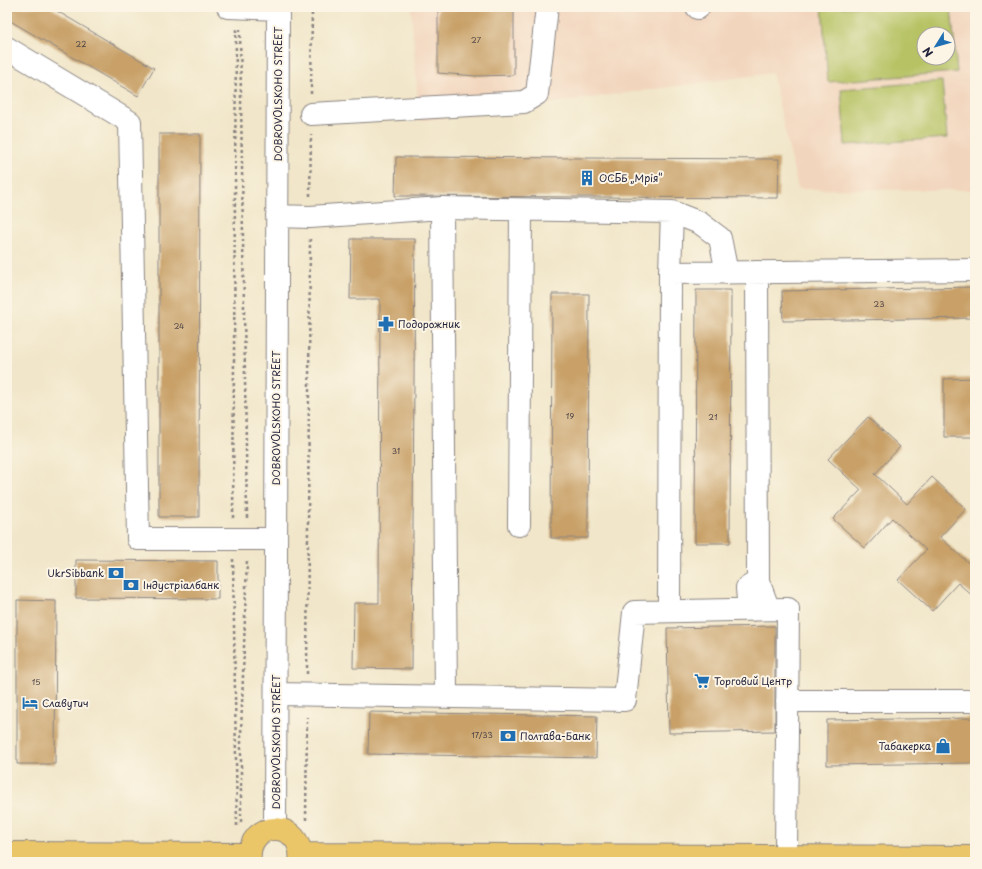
<svg xmlns="http://www.w3.org/2000/svg" width="982" height="869" font-family="'Playpen Sans',sans-serif">
	<style>
		.built { fill: #f2d5bd; fill-rule: evenodd }
		.green { fill: #b6c264; stroke: #6c7250; fill-rule: evenodd }
		.building { fill: #c8a068 }
		.lines { fill: none; stroke-linecap: round; stroke-linejoin: round }
		.minor-casing { stroke: #8a8482; stroke-width: 24 }
		.major-casing { stroke: #8a8482; stroke-width: 24 }
		.path { stroke: #8a8482; stroke-width: 2.5; stroke-dasharray: 3 3; stroke-linecap: butt }
		.minor { stroke: #fff; stroke-width: 22 }
		.major { stroke: #ebc669; stroke-width: 22 }
		.labels { text-anchor: middle; stroke-width: 4; stroke-linejoin: round; paint-order: stroke }
		.number-label { font-size: 8px; fill: #4c4246 }
		.street-label { font-size: 10px; fill: #22223b; stroke: #fcf5e5 }
		.poi-label { font-size: 10px; fill: #22223b; stroke: #fcf5e5; text-anchor: start }
	</style>
	<rect width="100%" height="100%" fill="#fcf5e5"/>
	<filter id="ink" filterUnits="userSpaceOnUse"><feTurbulence type="fractalNoise" baseFrequency=".025" numOctaves="2"/><feDisplacementMap in="SourceGraphic" scale="8" xChannelSelector="R" yChannelSelector="G"/><feConvolveMatrix kernelMatrix="1 2 1 2 8 2 1 2 1" color-interpolation-filters="sRGB"/></filter>
	<filter id="wash" filterUnits="userSpaceOnUse"><feTurbulence type="fractalNoise" baseFrequency=".012" numOctaves="4" result="noise"/><feDisplacementMap in="SourceGraphic" scale="16" xChannelSelector="R" yChannelSelector="G"/><feGaussianBlur stdDeviation="0.9" result="paint"/><feColorMatrix in="noise" values="0 0 0 0 0 0 0 0 0 0 0 0 0 0 0 0 0 1.4 0 .05"/><feComposite in="paint" operator="in"/></filter>
	<g filter="url(#wash)">
		<rect width="100%" height="100%" fill="#f1e6c9"/>
		<!-- built -->
		<path class="built" d="M411,7H975V190L798,189L772,73L419,121ZM924,34H948V58H924Z"/>
		<!-- green -->
		<path class="green" d="M822,7H951L957,72L828,82ZM924,34H948V58H924Z
			M942,81L947,138L845,145L841,89Z"/>
		<g id="blocks">
			<!-- building -->
			<path class="building" d="M7,7H50L154,68L138,96L7,19Z
				M438,7H514V75L476,76L438,73Z
				M159,134H200L199,517H159Z
				M396,157L779,159L778,198L395,196Z
				M351,239H415L412,669L353,668L354,603H379L380,299H350Z
				M975,287V318L783,321L782,291Z
				M696,290H731L730,543H695Z
				M552,294H589L588,538H551Z
				M975,378V437H944V379Z
				M868,417L900,447L875,474L907,504L932,477L966,509L940,537L975,569V598L958,583L932,611L898,580L926,550L892,518L865,548L833,519L861,490L828,459Z
				M76,560L218,561V599L76,598Z
				M17,600L56,601L55,764H17Z
				M775,626V731L669,733L667,628Z
				M369,712L597,716L596,758L368,754Z
				M975,718V763L827,765V720Z"/>
		</g>
	</g>
	<g filter="url(#ink)">
		<use href="#blocks" fill-opacity="0" stroke="#8a8482" stroke-width="1"/>
		<g class="lines">
			<defs>
				<path id="minor" d="M228,7L278,9
					M697,7L698,8
					M7,48L130,122L138,539H276
					M311,114L524,102L537,94L547,7
					M442,208L446,697
					M672,212L700,223L720,238L727,273
					M277,216L310,217L442,208L672,212L670,273L669,611
					M757,272L758,581L747,588L748,600L752,610L766,602L758,581
					M670,273L975,270
					M519,525L521,210
					M276,694L625,700L634,612L788,609L786,856
					M787,701H975
					M275,828L278,7"/>
				<path id="major" d="M7,853L249,854
					M301,854L975,857
					M250,862C245,817 306,819 300,862"/>
			</defs>
			<!-- minor casing -->
			<use href="#minor" class="minor-casing"/>
			<!-- major casing -->
			<use href="#major" class="major-casing"/>
			<!-- path -->
			<path class="path" d="M240,29L247,518
				M311,94L312,7
				M310,196L311,135
				M233,518L236,29
				M233,559L237,826
				M307,674L310,239
				M306,820L307,717
				M241,822V734L247,559"/>
			<!-- minor -->
			<use href="#minor" class="minor"/>
			<!-- major -->
			<use href="#major" class="major"/>
		</g>
	</g>
	<!-- icons -->
	<defs>
		<symbol id="building-bare" viewBox="-9 -9 18 18"><path d="M-4-6H4V6H1V3H-1V6H-4ZM-2.5-4.3h1.7v1.8h-1.7ZM.8-4.3h1.7v1.8H.8ZM-2.5-1h1.7V.8h-1.7ZM.8-1h1.7V.8H.8Z" fill="#1f6fb2" stroke="#fcf5e5" stroke-width="2.5" paint-order="stroke"/></symbol>
		<symbol id="pharmacy-bare" viewBox="-9 -9 18 18"><path d="M-2-6h4v4h4v4h-4v4h-4v-4h-4v-4h4Z" fill="#1f6fb2" stroke="#fcf5e5" stroke-width="2.5" paint-order="stroke"/></symbol>
		<symbol id="bank-bare" viewBox="-9 -9 18 18"><path d="M-6-4H6V4H-6ZM0-2.3a2.3 2.3 0 1 0 0 4.6a2.3 2.3 0 1 0 0-4.6Z" fill="#1f6fb2" stroke="#fcf5e5" stroke-width="2.5" paint-order="stroke"/></symbol>
		<symbol id="supermarket-bare" viewBox="-9 -9 18 18"><path d="M-6-5.5h2.5l.6 2H6L4.5 2H-2.5L-4.4-4H-6ZM-1.5 3.2a1.3 1.3 0 1 0 .1 0ZM3 3.2a1.3 1.3 0 1 0 .1 0Z" fill="#1f6fb2" stroke="#fcf5e5" stroke-width="2.5" paint-order="stroke"/></symbol>
		<symbol id="hotel-bare" viewBox="-9 -9 18 18"><path d="M-6-4.5h1.5V1H6V5H4.5V3h-9V5H-6ZM-4 0a1.8 1.8 0 1 1 3.6 0ZM.5 0V-2.5h3Q6-2.5 6 0Z" fill="#1f6fb2" stroke="#fcf5e5" stroke-width="2.5" paint-order="stroke"/></symbol>
		<symbol id="shop-bare" viewBox="-9 -9 18 18"><path d="M-5-2.5h2.3a2.7 3.5 0 0 1 5.4 0H5L5.5 6h-11ZM-1.5-2.5h3a1.5 2.3 0 0 0-3 0Z" fill="#1f6fb2" stroke="#fcf5e5" stroke-width="2.5" paint-order="stroke"/></symbol>
	</defs>
	<g fill-rule="evenodd">
		<use href="#building-bare" x="576" y="167" width="22" height="22"/>
		<use href="#pharmacy-bare" x="375" y="313" width="22" height="22"/>
		<use href="#bank-bare" x="105" y="562" width="22" height="22"/>
		<use href="#bank-bare" x="120" y="574" width="22" height="22"/>
		<use href="#supermarket-bare" x="691" y="670" width="22" height="22"/>
		<use href="#hotel-bare" x="19" y="692" width="22" height="22"/>
		<use href="#bank-bare" x="497" y="725" width="22" height="22"/>
		<use href="#shop-bare" x="932" y="735" width="22" height="22"/>
	</g>
	<g class="labels">
		<!-- number labels -->
		<g class="number-label">
			<text x="476" y="43">27</text>
			<text x="81" y="47">22</text>
			<text x="879" y="307">23</text>
			<text x="179" y="329">24</text>
			<text x="570" y="419">19</text>
			<text x="713" y="420">21</text>
			<text x="396" y="454">31</text>
			<text x="36" y="685">15</text>
			<text x="482" y="738">17/33</text>
		</g>
		<!-- street labels -->
		<g class="street-label">
			<text transform="translate(278 94) rotate(-90)" y="4">DOBROVOLSKOHO STREET</text>
			<text transform="translate(276 418) rotate(-90)" y="4">DOBROVOLSKOHO STREET</text>
			<text transform="translate(276 742) rotate(-90)" y="4">DOBROVOLSKOHO STREET</text>
		</g>
		<!-- poi labels -->
		<g class="poi-label">
			<text x="599" y="182">ОСББ „Мрія“</text>
			<text x="398" y="328">Подорожник</text>
			<text x="104" y="577" text-anchor="end">UkrSibbank</text>
			<text x="143" y="589">Індустріалбанк</text>
			<text x="714" y="685">Торговий Центр</text>
			<text x="42" y="707">Славутич</text>
			<text x="520" y="740">Полтава-Банк</text>
			<text x="931" y="750" text-anchor="end">Табакерка</text>
		</g>
	</g>
	<!-- margin -->
	<rect width="982" height="869" fill="none" stroke="#fcf5e5" stroke-width="24"/>
	<!-- north arrow -->
	<g transform="translate(936 46) rotate(233)"><circle r="19" fill="#fcf5e5" stroke="#a5a1a1"/>
	<path d="M0-3L7 15L0 10L-7 15Z" fill="#1f6fb2"/>
	<text y="-6" font-size="11" font-weight="bold" text-anchor="middle" fill="#22223b">N</text>
	</g>
</svg>
